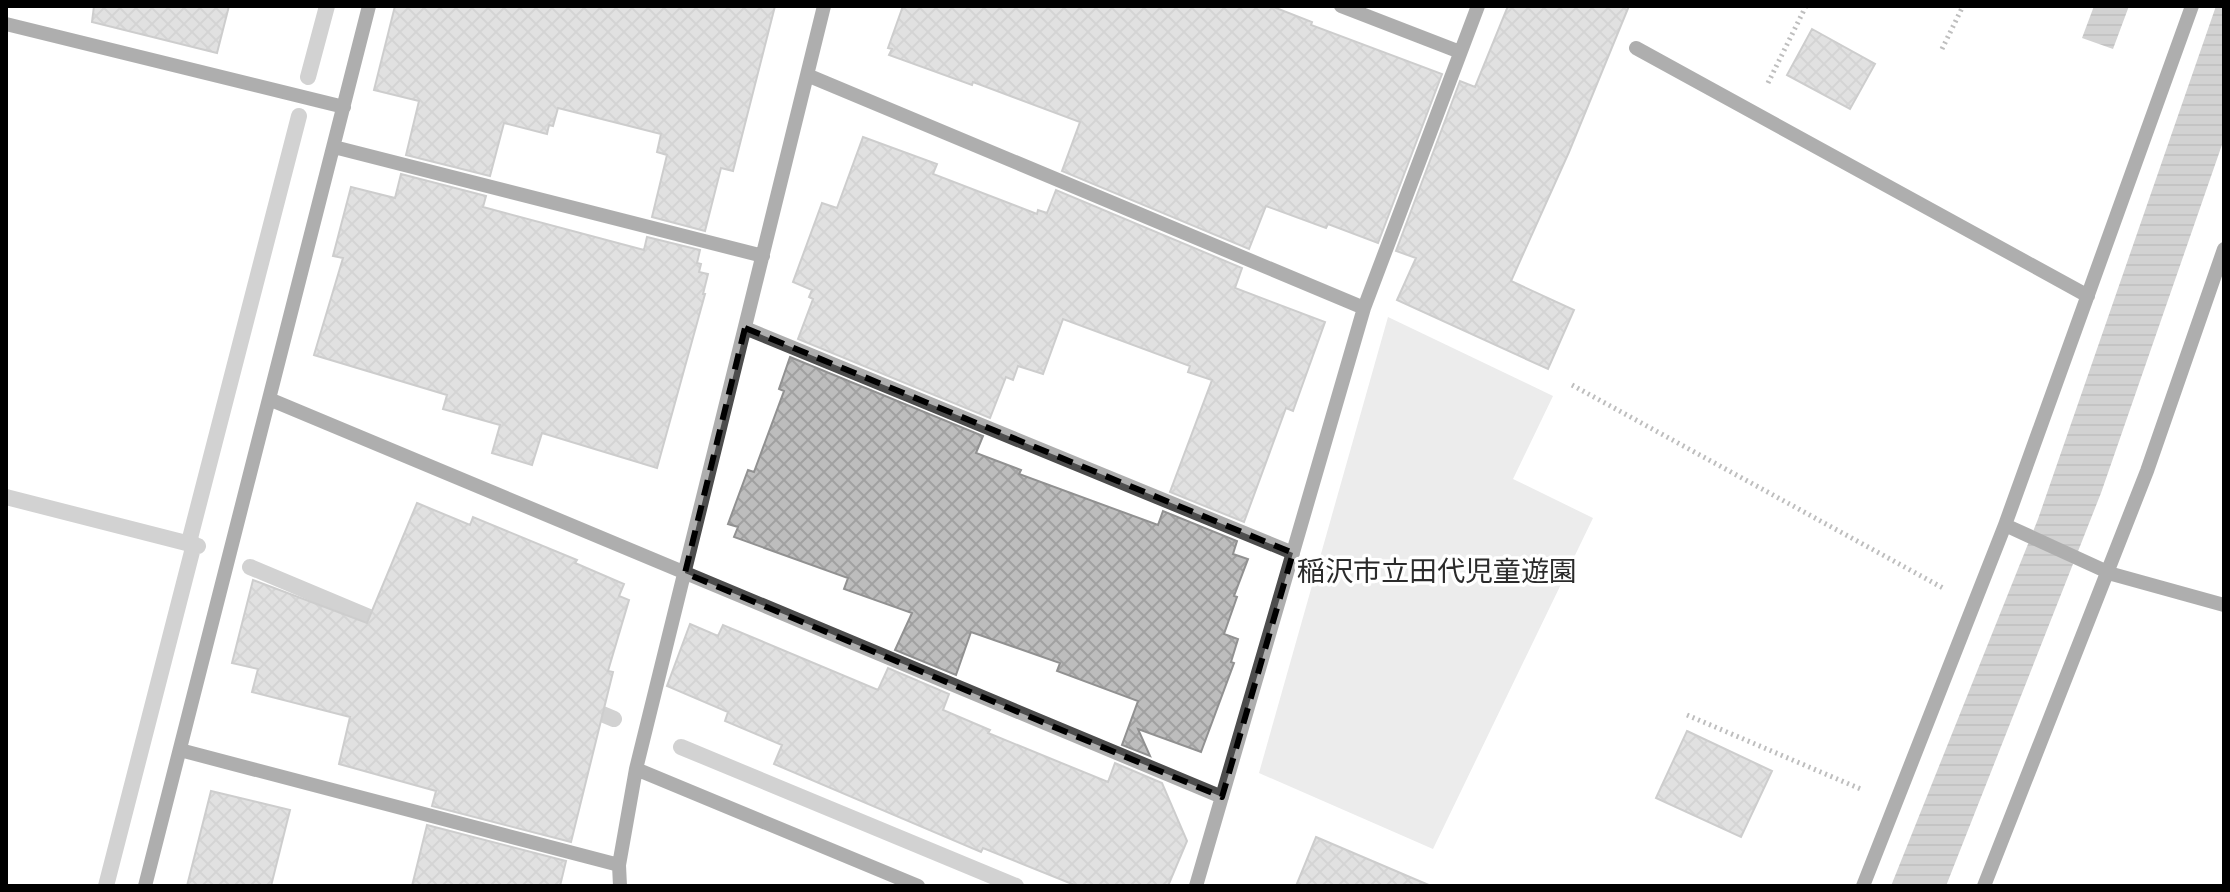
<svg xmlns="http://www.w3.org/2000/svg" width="2230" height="892" font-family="'Space Grotesk','Noto Sans JP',sans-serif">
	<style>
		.green { fill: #d4d4d4 }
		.water { fill: url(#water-rules) }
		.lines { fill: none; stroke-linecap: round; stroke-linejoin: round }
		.stream { stroke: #9b9b9b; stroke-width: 16 }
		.building { fill: url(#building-cross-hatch); stroke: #919191; stroke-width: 2 }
		.path { stroke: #6f6f6f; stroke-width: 5; stroke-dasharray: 2 4; stroke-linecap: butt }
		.minor { stroke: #4d4d4d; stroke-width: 14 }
		.marked { fill: none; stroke: #000; stroke-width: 6; stroke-dasharray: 16 10; stroke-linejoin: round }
		.labels { text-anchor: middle; stroke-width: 7; stroke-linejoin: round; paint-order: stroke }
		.park-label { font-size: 28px; fill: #2b2b2b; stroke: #fff }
	</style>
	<defs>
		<pattern id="water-rules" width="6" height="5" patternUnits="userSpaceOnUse" patternTransform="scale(2)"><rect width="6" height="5" fill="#9b9b9b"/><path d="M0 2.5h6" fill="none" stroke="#7c7c7c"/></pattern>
		<pattern id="building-cross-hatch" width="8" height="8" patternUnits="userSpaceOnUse" patternTransform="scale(2)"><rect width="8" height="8" fill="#bdbdbd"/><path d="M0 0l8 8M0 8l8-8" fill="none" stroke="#a1a1a1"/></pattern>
	</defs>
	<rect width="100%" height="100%" fill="#fff"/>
	<!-- green -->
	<path class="green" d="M1388,317L1553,396L1513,479L1593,518L1433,849L1259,773Z"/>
	<!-- water -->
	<path class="water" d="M2094,6H2129L2113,49L2082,38Z
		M2216,6H2224V139L2101,493L1946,886H1891L2038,519Z"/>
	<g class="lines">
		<!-- stream -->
		<path class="stream" d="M308,77L327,6
			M6,497L198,546
			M189,542L299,116
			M250,567L388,625
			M583,706L614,719
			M681,747L1016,886
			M106,886L194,544"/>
	</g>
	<!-- building -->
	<path class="building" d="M94,6H229L217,53L92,22Z
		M395,6H775L733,171L721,168L705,231L652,217L667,155L657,152L661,134L558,108L553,126L549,125L547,134L504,123L490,176L406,155L419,101L374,90Z
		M903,6H1271L1312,22L1311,25L1442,74L1378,243L1328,224L1326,228L1266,206L1249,249L1062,171L1080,122L973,82L972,85L889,55L892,49L888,48Z
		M1508,6H1629L1569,152L1511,281L1574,310L1548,369L1397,300L1416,258L1396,251L1460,81L1475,87Z
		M1812,29L1875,64L1850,109L1787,75Z
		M863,137L937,164L933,174L1037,214L1038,210L1047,213L1056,190L1242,268L1235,288L1325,322L1293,411L1286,408L1244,522L1170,492L1212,380L1188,372L1190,366L1063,319L1043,374L1018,366L1013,380L1006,377L990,418L798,339L813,299L809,297L812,290L793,282L822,203L837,208Z
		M401,174L486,196L483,207L644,250L647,237L700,250L697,263L701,264L699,272L708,274L703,294H705L657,468L542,433L532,465L492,453L500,425L443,409L447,395L314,355L343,258L333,256L351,187L395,198Z
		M790,357L983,436L976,453L1021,470L1019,474L1158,525L1163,511L1237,541L1233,554L1248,559L1234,596L1237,597L1224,634L1238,639L1231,662L1234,663L1201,752L1138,729L1150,756L1122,745L1138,701L1057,671L1060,663L971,632L956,675L895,650L912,613L844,589L848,578L734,537L738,527L728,524L748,470L754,472L784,391L779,389Z
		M417,503L470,525L473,517L577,560L575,563L624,584L619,596L629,600L608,671L613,672L571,842L432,806L436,791L339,764L350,717L252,692L258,669L232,663L253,580L367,623Z
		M690,624L718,636L723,625L878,690L888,668L949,694L943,710L990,730L988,733L1108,782L1115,763L1162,783L1187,841L1168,886H1077L983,848L981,852L774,764L782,745L725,721L728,712L667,686Z
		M1687,731L1772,771L1741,837L1656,798Z
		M211,791L290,810L271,886H187Z
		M427,825L566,861L560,886H412Z
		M1316,837L1431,886H1296Z"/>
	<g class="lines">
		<!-- path -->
		<path class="path" d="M1942,49L1963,6
			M1768,83L1806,6
			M1572,385L1943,588
			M1687,715L1863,790"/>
		<!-- minor -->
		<path class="minor" d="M1341,6L1460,52
			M6,24L344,107
			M1636,48L2088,296
			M807,75L1364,308
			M334,147L763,256
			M745,328L1293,553
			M269,399L1222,797
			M2005,525L2112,574L2224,605
			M180,750L619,865
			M636,769L918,886
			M145,886L369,6
			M620,886L619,865L636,769L824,6
			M1196,886L1364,308L1478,6
			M1863,886L2005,525L2192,6
			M1984,886L2147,471L2224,249"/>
	</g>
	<!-- marked area -->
	<path d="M0 0H2230V892H0ZM745,328L1293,553L1222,797L685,573Z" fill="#fff" fill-opacity=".55" fill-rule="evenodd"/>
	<path class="marked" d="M745,328L1293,553L1222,797L685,573Z"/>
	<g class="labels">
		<!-- park labels -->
		<g class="park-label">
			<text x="1437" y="581">稲沢市立田代児童遊園</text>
		</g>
	</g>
	<!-- border -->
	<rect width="2230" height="892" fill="none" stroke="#000000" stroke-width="16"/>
</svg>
